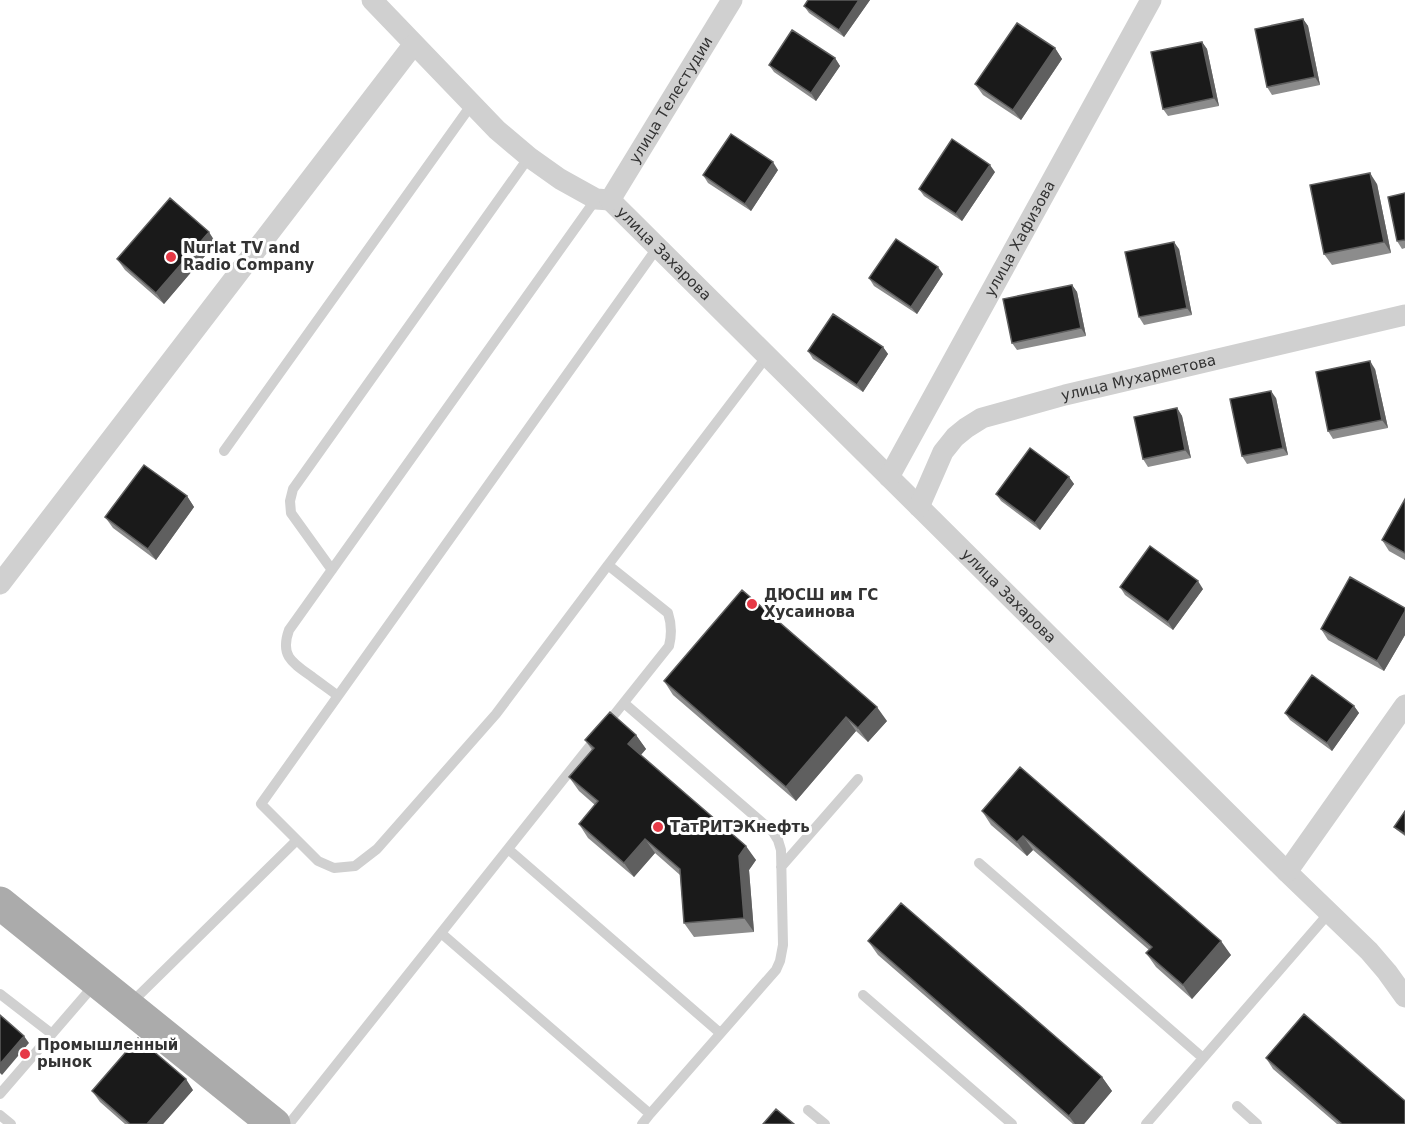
<svg xmlns="http://www.w3.org/2000/svg" width="1405" height="1124" font-family="'DejaVu Sans',sans-serif">
	<style>
		.lines { fill: none; stroke-linecap: round; stroke-linejoin: round }
		.lane { stroke: #d0d0d0; stroke-width: 10 }
		.street { stroke: #d0d0d0; stroke-width: 21 }
		.primary { stroke: #ababab; stroke-width: 33 }
		.wall { fill: #8c8c8c }
		.shaded-wall { fill: #5f5f5f }
		.building { fill: #1a1a1a; stroke: #5f5f5f; stroke-width: 1.5 }
		.poi-dot { fill: #e63946; stroke: #fff; stroke-width: 2 }
		.labels { text-anchor: middle; stroke-width: 6; stroke-linejoin: round; paint-order: stroke }
		.street-label { font-size: 15px; fill: #333; stroke: #fff }
		.poi-label { font-size: 15px; font-weight: bold; fill: #333; stroke: #fff; text-anchor: start }
	</style>
	<rect width="100%" height="100%" fill="#fff"/>
	<g class="lines">
		<!-- lane -->
		<path class="lane" d="M224,451L472,104
			M332,570L291,513L290,501L293,489L529,157
			M338,696C329,689 320,683 311,676C291,662 280,655 289,630L596,199
			M624,703L773,832L778,840L781,850L783,945L780,961L776,970L650,1114
			M606,725L669,646C672,634 672,625 668,613L608,565L767,356
			M297,840L318,861L334,868L355,866L377,849L496,714L608,565
			M508,849L720,1033
			M979,863L1203,1058
			M781,867L858,779
			M441,933L650,1114L642,1124
			M0,994L52,1034
			M863,995L1012,1124
			M130,1004L297,840L261,804L657,248
			M0,1094L95,984
			M1237,1106L1257,1124
			M808,1110L825,1124
			M0,1115L11,1124
			M289,1124L597,737
			M1146,1124L1329,913"/>
		<!-- street -->
		<g class="street">
			<path d="M372,0L497,130L529,157L560,179L596,199L610,200"/>
			<path id="s1" d="M610,200L1287,872L1369,951L1387,972L1405,997"/>
			<path id="s2" d="M610,200L732,0"/>
			<path id="s3" d="M889,477L1151,0"/>
			<path id="s4" d="M919,507L943,452L955,437L966,428L982,418L1065,395L1405,315"/>
			<path d="M0,584L414,44"/>
			<path d="M1287,872L1405,705"/>
		</g>
		<!-- primary -->
		<path class="primary" d="M0,903L274,1124"/>
	</g>
	<!-- wall -->
	<path class="wall" d="M870,0L844,37L809,13L804,6Z
		M1303,19L1308,26L1320,85L1272,95L1267,87Z
		M1202,42L1207,49L1219,106L1168,116L1163,109Z
		M1055,48L1062,59L1021,120L983,95L975,84Z
		M835,58L840,66L816,101L774,72L769,65Z
		M778,170L751,211L708,183L703,175Z
		M995,172L962,221L924,196L919,189Z
		M1377,184L1391,253L1332,265L1324,254Z
		M1405,193V248L1402,249L1397,241Z
		M216,243L164,304L125,270L117,259Z
		M1179,249L1192,315L1144,325L1139,317Z
		M943,274L917,314L874,286L869,278Z
		M1072,285L1077,292L1086,336L1017,350L1012,343Z
		M883,347L888,354L863,392L813,359L808,351Z
		M1375,369L1388,428L1333,439L1328,431Z
		M1276,398L1288,455L1247,464L1242,456Z
		M1177,408L1182,416L1191,458L1148,467L1143,459Z
		M1069,477L1074,484L1040,530L1001,501L996,494Z
		M187,496L194,507L156,560L113,528L105,517Z
		M1405,499V560L1389,551L1382,540Z
		M1120,587L1203,589L1173,630L1125,595Z
		M1405,608V635L1384,671L1328,640L1321,629Z
		M664,681L887,721L868,742L856,731L796,801L673,695Z
		M1354,706L1359,713L1332,751L1290,720L1285,713Z
		M636,735L646,749L641,755L756,860L749,870L754,932L694,937L684,923L680,875L655,853L634,877L588,838L579,824L595,805L579,791L569,777L592,750L585,740Z
		M982,811L1231,955L1192,999L1156,967L1146,953L1149,950L1033,850L1027,856L991,825Z
		M1405,811V836L1397,830L1394,827Z
		M868,941L1102,1077L1112,1091L1084,1124H1073L878,955Z
		M1266,1058L1405,1124H1337L1273,1069Z
		M193,1090L163,1124H125L100,1102L92,1091Z"/>
	<!-- shaded-wall -->
	<path class="shaded-wall" d="M859,0H870L844,37L839,30Z
		M1303,19L1308,26L1320,85L1315,77Z
		M1202,42L1207,49L1219,106L1214,98Z
		M1055,48L1062,59L1021,120L1013,110Z
		M835,58L840,66L816,101L811,93Z
		M773,162L778,170L751,211L745,204Z
		M990,165L995,172L962,221L956,214Z
		M1370,173L1377,184L1391,253L1384,242Z
		M209,232L216,243L164,304L156,293Z
		M1174,242L1179,249L1192,315L1187,308Z
		M938,267L943,274L917,314L911,307Z
		M1072,285L1077,292L1086,336L1081,328Z
		M883,347L888,354L863,392L857,385Z
		M1370,361L1375,369L1388,428L1382,420Z
		M1271,391L1276,398L1288,455L1283,448Z
		M1177,408L1182,416L1191,458L1185,450Z
		M1069,477L1074,484L1040,530L1035,523Z
		M187,496L194,507L156,560L148,549Z
		M1198,581L1203,589L1173,630L1168,622Z
		M1405,611V635L1384,671L1377,661Z
		M1354,706L1359,713L1332,751L1327,743Z
		M877,707L887,721L868,742L858,728Z
		M846,717L856,731L796,801L786,787Z
		M636,735L646,749L638,758L628,744Z
		M1023,836L1033,850L1027,856L1017,842Z
		M645,839L655,853L634,877L624,863Z
		M746,846L756,860L749,870L754,932L744,918L739,856Z
		M1221,941L1231,955L1192,999L1183,985Z
		M24,1036L29,1043L2,1075L0,1073V1064Z
		M1102,1077L1112,1091L1084,1124H1075L1069,1116Z
		M186,1079L193,1090L163,1124H147Z"/>
	<!-- building -->
	<path class="building" d="M808,0H859L839,30L804,6Z
		M1303,19L1315,77L1267,87L1255,29Z
		M1017,23L1055,48L1013,110L975,84Z
		M792,30L835,58L811,93L769,65Z
		M1202,42L1214,98L1163,109L1151,52Z
		M731,134L773,162L745,204L703,175Z
		M952,139L990,165L956,214L919,189Z
		M1370,173L1384,242L1324,254L1310,185Z
		M1405,193V240L1397,241L1388,197Z
		M170,198L209,232L156,293L117,259Z
		M896,239L938,267L911,307L869,278Z
		M1174,242L1187,308L1139,317L1125,252Z
		M1072,285L1081,328L1012,343L1003,299Z
		M833,314L883,347L857,385L808,351Z
		M1370,361L1382,420L1328,431L1316,372Z
		M1271,391L1283,448L1242,456L1230,399Z
		M1177,408L1185,450L1143,459L1134,417Z
		M1030,448L1069,477L1035,523L996,494Z
		M144,465L187,496L148,549L105,517Z
		M1405,499V553L1382,540Z
		M1150,546L1198,581L1168,622L1120,587Z
		M1350,577L1405,608V611L1377,661L1321,629Z
		M742,590L877,707L858,728L846,717L786,787L664,681Z
		M1312,675L1354,706L1327,743L1285,713Z
		M610,712L636,735L628,744L746,846L739,856L744,918L684,923L680,869L645,839L624,863L579,824L598,801L569,777L594,748L585,740Z
		M1020,767L1221,941L1183,985L1146,953L1152,947L1023,836L1017,842L982,811Z
		M1405,811V834L1394,827Z
		M901,903L1102,1077L1069,1116L868,941Z
		M1304,1014L1405,1101V1124H1342L1266,1058Z
		M0,1015L24,1036L0,1064Z
		M138,1038L186,1079L147,1124H130L92,1091Z
		M776,1109L794,1124H763Z"/>
	<!-- markers -->
	<g class="poi-dot">
		<circle cx="171" cy="257" r="6"/>
		<circle cx="752" cy="604" r="6"/>
		<circle cx="658" cy="827" r="6"/>
		<circle cx="25" cy="1054" r="6"/>
	</g>
	<g class="labels">
		<!-- street labels -->
		<g class="street-label">
			<text dy="5" stroke="none"><textPath href="#s2" startOffset="117">улица Телестудии</textPath></text>
			<text dy="5" stroke="none"><textPath href="#s3" startOffset="272">улица Хафизова</textPath></text>
			<text dy="5" stroke="none"><textPath href="#s1" startOffset="76">улица Захарова</textPath></text>
			<text dy="5" stroke="none"><textPath href="#s4" startOffset="274">улица Мухарметова</textPath></text>
			<text dy="5" stroke="none"><textPath href="#s1" startOffset="562">улица Захарова</textPath></text>
		</g>
		<!-- poi labels -->
		<g class="poi-label">
			<text x="183" y="253">Nurlat TV and<tspan x="183" dy="17">Radio Company</tspan></text>
			<text x="764" y="600">ДЮСШ им ГС<tspan x="764" dy="17">Хусаинова</tspan></text>
			<text x="670" y="832">ТатРИТЭКнефть</text>
			<text x="37" y="1050">Промышленный<tspan x="37" dy="17">рынок</tspan></text>
		</g>
	</g>
</svg>
